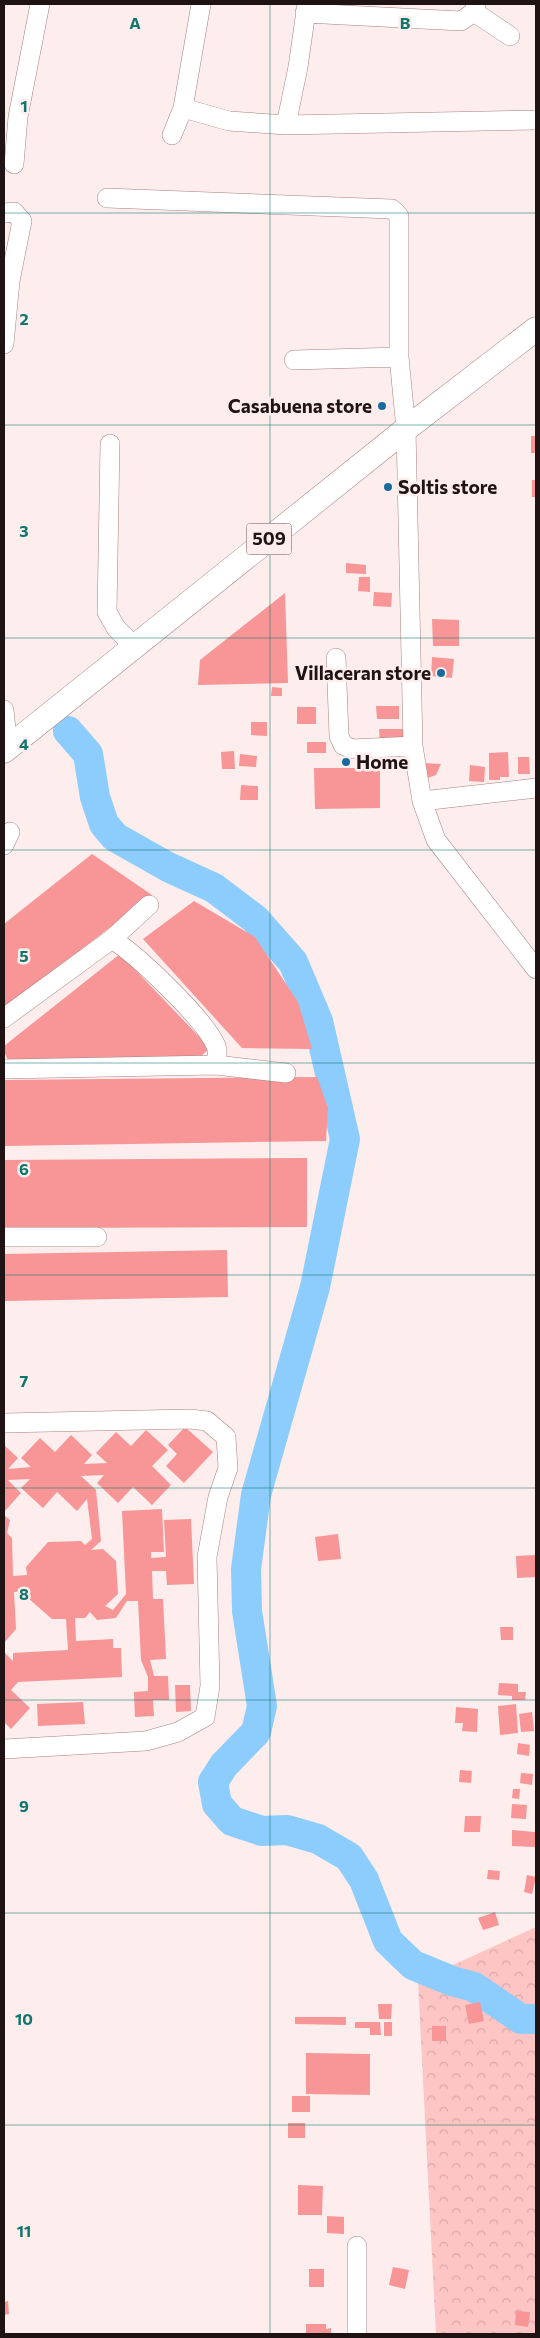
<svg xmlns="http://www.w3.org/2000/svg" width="540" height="2338" font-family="Commissioner,sans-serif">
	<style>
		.forest { fill: url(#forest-crowns) }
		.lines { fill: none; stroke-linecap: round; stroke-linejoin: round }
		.river { stroke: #8ccdfd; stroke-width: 30 }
		.building { fill: #f79597 }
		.minor-casing { stroke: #a68282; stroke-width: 20 }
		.major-casing { stroke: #a68282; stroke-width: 25 }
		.minor { stroke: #fff; stroke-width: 19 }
		.major { stroke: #fff; stroke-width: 24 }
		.grid { fill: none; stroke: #0f766e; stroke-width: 1; stroke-opacity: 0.55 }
		.poi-dot { fill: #196b9d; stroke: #fdedec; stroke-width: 2 }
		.labels { text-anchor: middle; stroke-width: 5; stroke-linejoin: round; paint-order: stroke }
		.shield { fill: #fdedec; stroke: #625454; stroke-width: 1 }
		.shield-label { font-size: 18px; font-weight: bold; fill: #201313 }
		.poi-label { font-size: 19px; font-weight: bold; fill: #201313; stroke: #fdedec; text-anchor: end }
		.grid-label { font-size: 16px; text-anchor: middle; font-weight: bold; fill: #0f766e; stroke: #fdedec; stroke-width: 5; stroke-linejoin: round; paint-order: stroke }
	</style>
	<defs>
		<pattern id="forest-crowns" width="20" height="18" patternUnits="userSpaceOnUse" patternTransform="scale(1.25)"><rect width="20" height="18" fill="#fdc5c4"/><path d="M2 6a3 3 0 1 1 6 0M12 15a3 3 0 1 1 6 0" fill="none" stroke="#d9a8a8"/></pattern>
	</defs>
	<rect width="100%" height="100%" fill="#fdedec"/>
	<!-- forest -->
	<path class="forest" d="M536,1927V2334H436L418,1981Z"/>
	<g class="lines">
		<!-- river -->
		<path class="river" d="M68,731L88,754L95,797L104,824L115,837L168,867L214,888L255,919L293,962L318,1021L345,1139L315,1287L256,1495L246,1569L247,1611L262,1706L256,1732L224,1765L213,1782L217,1804L232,1821L262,1831L287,1830L318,1839L349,1857L364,1880L388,1941L413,1965L452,1981L474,1987L521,2019H536"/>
	</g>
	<!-- building -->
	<path class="building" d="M531,436H536V453H531Z
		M532,480H536V497H532Z
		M346,563L366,565V574L346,573Z
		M359,577H370V592L358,591Z
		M374,592L392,593L391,607L373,606Z
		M285,593L288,683L198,685L200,660Z
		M432,619L459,620V646H433Z
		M432,657L454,659L452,678L431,676Z
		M272,687L282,688V696H271Z
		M376,706H399V719H377Z
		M297,707H316V724H297Z
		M251,722H267V736L251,735Z
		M379,729H405V745H380Z
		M307,742H326V753H307Z
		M234,751L235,769H222L221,752Z
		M508,752L509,777H500V780H489V753Z
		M240,754L257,756L256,767L239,766Z
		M518,757H529L530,774H518Z
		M423,763L441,764L436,775L422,780Z
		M470,765L485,767L484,782L469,781Z
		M314,768H380V808L315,809Z
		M241,785L258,786V800H240Z
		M92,854L152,895L4,1009V924Z
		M194,901L255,937L298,1002L312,1049L242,1048L143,939Z
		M120,954L210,1048L199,1058L8,1060L4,1052V1046Z
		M317,1077L328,1108L326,1141L4,1146V1080Z
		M307,1158V1227L4,1228V1160Z
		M227,1250L228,1297L4,1301V1254Z
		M185,1427L213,1452L184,1483L166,1466L177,1454L168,1445Z
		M146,1430L168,1450L152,1466L171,1485L152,1505L133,1487L118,1503L97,1483L104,1475L81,1476L96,1490L101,1541L91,1550L103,1549L116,1561L118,1594L105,1606L113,1610L126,1594L122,1511L162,1509L164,1552H151V1558L166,1557L164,1520L191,1519L194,1584L167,1585L166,1571H152L153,1599H163L166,1659L150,1660L154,1676H168L169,1700H153L154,1716L135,1717L134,1692L148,1691V1677L141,1660L138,1601H127L116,1618L97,1620L90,1612L85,1618H75L76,1641L113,1639V1648H121L122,1677L18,1682L11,1690L30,1708L11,1729L4,1722V1655L5,1653L13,1661V1653L68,1650L66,1619H52L29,1599L28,1591L14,1592L16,1629L4,1643V1515L10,1520L7,1533L12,1538L13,1576L27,1575L26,1567L48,1542L81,1541L85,1545L92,1539L87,1499L77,1511L57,1492L43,1508L21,1488L30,1479L8,1480L21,1493L4,1512V1445L18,1458L8,1469L31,1467L21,1458L40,1438L55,1452L71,1435L92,1455L84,1464L107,1463L96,1453L116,1432L131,1446Z
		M338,1534L341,1559L318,1561L315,1537Z
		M536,1555V1577L517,1578L516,1556Z
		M500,1627H513V1640H501Z
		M499,1683L518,1684V1692H526L525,1700H512V1696L498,1695Z
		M175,1685H190L191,1711L176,1712Z
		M83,1702L85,1724L38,1726L37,1704Z
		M516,1704L518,1733L500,1735L498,1706Z
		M456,1707L478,1709L477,1732L462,1731L463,1723H455Z
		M532,1712L534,1731L521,1732L519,1714Z
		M518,1743L530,1745L529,1756L517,1754Z
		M460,1770L472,1771L471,1783L459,1782Z
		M521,1773L533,1774L532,1785L520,1783Z
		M513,1789H520L519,1799L512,1798Z
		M512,1804L527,1805L526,1819L511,1818Z
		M465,1816H481L480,1832H464Z
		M512,1830L535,1832V1847L512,1846Z
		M488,1870L500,1871L499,1880L487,1879Z
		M527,1875L536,1877L532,1894L524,1892Z
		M495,1912L499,1925L483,1930L478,1918Z
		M480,2002L484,2021L469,2024L465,2005Z
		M378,2004H392L391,2019H379Z
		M295,2017H346V2025L295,2024Z
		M355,2022H380L381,2035H370V2028H355Z
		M384,2022H392V2036H384Z
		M432,2026H446V2041H432Z
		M306,2053L370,2054V2095L306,2094Z
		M292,2096H310V2112H292Z
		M288,2123H305V2138H288Z
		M298,2185L323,2186L322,2215H298Z
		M327,2216L344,2217V2234L327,2233Z
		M393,2267L409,2270L405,2289L389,2285Z
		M309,2269H324V2287H309Z
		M8,2301L9,2314L4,2315V2302Z
		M516,2311L530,2312L528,2327L515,2325Z
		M306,2324H326V2329L331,2328V2334H306Z"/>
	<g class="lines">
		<defs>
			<path id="minor" d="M474,12L510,36
				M305,13L461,21L474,12L476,4
				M183,108L229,121L286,125L536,120
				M286,125L298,67L307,4
				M172,135L183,108L201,4
				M14,164L18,117L40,4
				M107,198L392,209L399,216V357L406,429L413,746L422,801L436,840L536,969
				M4,213L14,212L22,221L10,281L4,344
				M294,360L399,357
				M110,444L107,612L116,628L134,646
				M336,658L339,736L343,745L352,749L413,746
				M4,710L8,748
				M422,801L536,788
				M4,845L10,832
				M112,939C137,955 205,1019 216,1046C218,1051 217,1059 216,1065
				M4,1018L112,939L149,905
				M4,1069L216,1065L286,1073
				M4,1237H97
				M4,1423L190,1419L207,1421L226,1437L228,1468L218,1497L207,1557L210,1686L205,1717L178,1732L146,1741L4,1749
				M357,2246V2334"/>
			<path id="major" d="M4,751L406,429L536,329"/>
		</defs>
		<!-- minor casing -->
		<use href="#minor" class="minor-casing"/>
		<!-- major casing -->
		<use href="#major" class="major-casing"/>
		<!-- minor -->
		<use href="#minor" class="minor"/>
		<!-- major -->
		<use href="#major" class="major"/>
	</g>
	<!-- grid -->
	<path class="grid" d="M270,4V2334M4,213H536M4,425H536M4,638H536M4,850H536M4,1063H536M4,1275H536M4,1488H536M4,1700H536M4,1913H536M4,2125H536"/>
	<!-- markers -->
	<g class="poi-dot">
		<circle cx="382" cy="406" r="5"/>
		<circle cx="388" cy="487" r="5"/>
		<circle cx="441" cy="673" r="5"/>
		<circle cx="346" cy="762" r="5"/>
	</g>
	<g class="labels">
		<!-- shield labels -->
		<rect class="shield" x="246.5" y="523.5" width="45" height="31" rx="4"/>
		<g class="shield-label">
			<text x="269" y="545">509</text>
		</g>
		<!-- poi labels -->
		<g class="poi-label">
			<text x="372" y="413">Casabuena store</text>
			<text x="398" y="494" text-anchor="start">Soltis store</text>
			<text x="431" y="680">Villaceran store</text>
			<text x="356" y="769" text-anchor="start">Home</text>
		</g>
	</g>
	<g class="grid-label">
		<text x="135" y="29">A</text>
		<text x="405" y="29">B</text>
		<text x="24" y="112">1</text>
		<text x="24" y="325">2</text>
		<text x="24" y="537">3</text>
		<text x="24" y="750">4</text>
		<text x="24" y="962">5</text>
		<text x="24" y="1175">6</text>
		<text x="24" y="1387">7</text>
		<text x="24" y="1600">8</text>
		<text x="24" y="1812">9</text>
		<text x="24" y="2025">10</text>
		<text x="24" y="2237">11</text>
	</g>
	<!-- border -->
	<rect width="540" height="2338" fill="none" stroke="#201313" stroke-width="10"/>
</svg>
